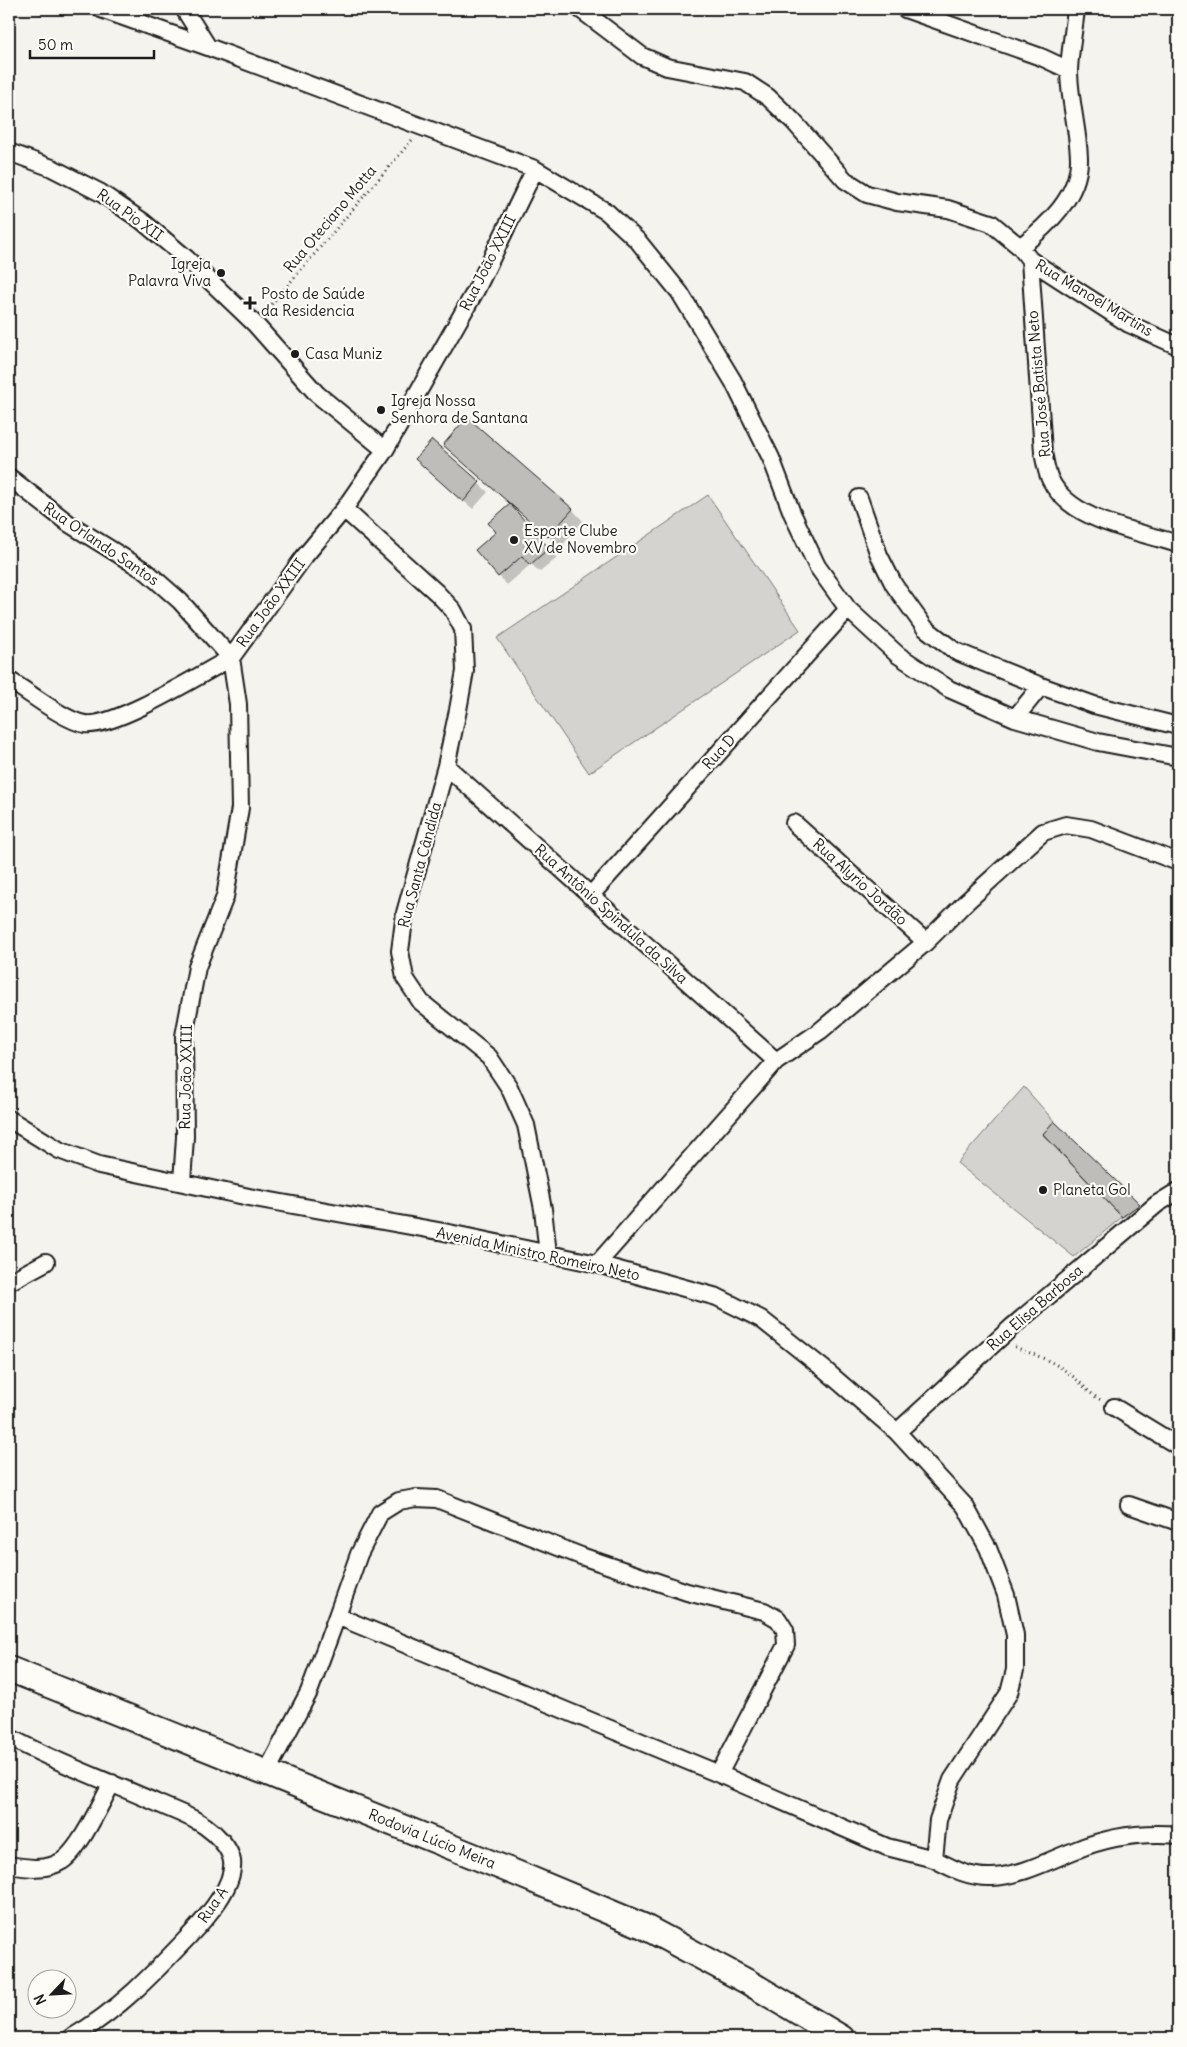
<svg xmlns="http://www.w3.org/2000/svg" width="1187" height="2047" font-family="Delius,sans-serif">
	<style>
		.green { fill: #d4d3cf; stroke: #787876 }
		.shadow { fill: #0003 }
		.building { fill: #bebdba; stroke: #1c1c1c }
		.lines { fill: none; stroke-linecap: round; stroke-linejoin: round }
		.minor-casing { stroke: #1c1c1c; stroke-width: 20 }
		.highway-casing { stroke: #1c1c1c; stroke-width: 28 }
		.path { stroke: #1c1c1c; stroke-width: 3; stroke-dasharray: 1 4; stroke-linecap: butt }
		.minor { stroke: #fdfcf7; stroke-width: 16 }
		.highway { stroke: #fdfcf7; stroke-width: 24 }
		.poi-dot { fill: #1c1c1c; stroke: #fdfcf7; stroke-width: 2 }
		.labels { text-anchor: middle; stroke-width: 4.5; stroke-linejoin: round; paint-order: stroke }
		.street-label { font-size: 15px; fill: #1c1c1c; stroke: #fdfcf7 }
		.poi-label { font-size: 15px; fill: #1c1c1c; stroke: #fdfcf7; text-anchor: start }
	</style>
	<rect width="100%" height="100%" fill="#f4f3ee"/>
	<filter id="ink" filterUnits="userSpaceOnUse"><feTurbulence type="fractalNoise" baseFrequency=".02" numOctaves="2"/><feDisplacementMap in="SourceGraphic" scale="10" xChannelSelector="R" yChannelSelector="G"/><feConvolveMatrix kernelMatrix="1 2 1 2 8 2 1 2 1" color-interpolation-filters="sRGB"/></filter>
	<g filter="url(#ink)">
		<!-- green -->
		<path class="green" d="M708,495L800,630L589,773L497,638Z
			M1024,1087L1054,1121L1043,1135L1122,1217L1074,1257L957,1163Z"/>
		<!-- shadow -->
		<path class="shadow" d="M432,442L488,492L473,509L425,468Z
			M445,445L572,509L583,521L561,547L514,507L513,508L557,558L540,572L531,564L507,585L499,576L498,532L490,524L512,505Z
			M1054,1123L1147,1213L1132,1225L1045,1134Z"/>
		<!-- building -->
		<path class="building" d="M467,417L573,509L548,537L443,445Z
			M432,440L480,482L463,502L415,459Z
			M510,504L549,548L530,565L522,556L498,577L475,550L496,532L488,523Z
			M1054,1121L1140,1204L1122,1217L1043,1134Z"/>
		<g class="lines">
			<defs>
				<path id="minor" d="M101,9L208,47L535,169L607,212L638,241L680,293L733,381L771,458L792,513L817,566L848,609L898,655L949,689L1015,718L1098,742L1178,757
					M184,9L208,47
					M580,9L642,56L667,67L745,82L768,97L793,121L845,180L867,194L897,202L948,209L991,223L1020,247L1030,260L1129,324L1178,346
					M905,9L1041,57L1069,70
					M9,152L52,168L101,193L142,221L186,258L255,324L317,394L385,450
					M1020,247C1047,226 1080,196 1079,158C1078,128 1069,99 1069,70C1070,50 1074,29 1076,9
					M1030,260L1043,452C1045,461 1046,471 1050,479C1069,521 1138,531 1178,544
					M9,477L68,523L147,572L180,601L231,658C201,674 115,728 85,724C65,721 27,691 9,680
					M859,498L879,555L894,585L925,628L955,651L1041,686L1094,705L1178,726
					M344,509L437,593L453,610L463,629L465,671L458,710L446,766L405,913L400,951L405,978L421,1002L489,1057L509,1087L526,1125L543,1209L548,1254
					M1015,718L1041,686
					M446,766L776,1061
					M794,823L926,942
					M590,896L848,609
					M9,1119L59,1150L99,1165L249,1197L444,1232L597,1264L717,1297L761,1319L824,1369L897,1432L965,1506L988,1548L1006,1595L1015,1635V1670L1009,1693L952,1780L938,1820L934,1859C953,1869 970,1878 992,1877C1021,1876 1050,1860 1076,1850C1108,1837 1144,1832 1178,1835
					M182,1182L185,1137L184,1036L197,967L225,897L240,808L238,704L231,658L304,557L344,509L385,450L476,290L535,169
					M597,1264L776,1061L820,1031L926,942L964,904L1043,832L1066,825L1091,829L1178,862
					M9,1282L46,1262
					M1114,1407L1178,1446
					M897,1432L1013,1326L1157,1204L1178,1191
					M1129,1505L1178,1522
					M9,1737C56,1763 108,1781 157,1803C172,1810 191,1816 205,1826C215,1833 230,1847 232,1861C235,1886 206,1918 190,1935C152,1975 120,2009 71,2038
					M266,1773L309,1692L337,1616
					M719,1774L786,1645L785,1630L778,1619L764,1611L687,1592L581,1556L437,1499L416,1498L399,1501L380,1513L359,1554L337,1616L719,1774L887,1847L934,1859
					M9,1865C26,1868 46,1871 62,1861C80,1849 101,1803 112,1783"/>
				<path id="highway" d="M9,1669L516,1873L643,1926L748,1982L842,2038"/>
			</defs>
			<!-- minor casing -->
			<use href="#minor" class="minor-casing"/>
			<!-- highway casing -->
			<use href="#highway" class="highway-casing"/>
			<!-- path -->
			<path class="path" d="M265,312L412,140
				M1015,1347C1035,1355 1054,1361 1071,1375C1082,1383 1089,1394 1101,1400"/>
			<!-- minor -->
			<use href="#minor" class="minor"/>
			<!-- highway -->
			<use href="#highway" class="highway"/>
		</g>
	</g>
	<!-- markers -->
	<g class="poi-dot">
		<circle cx="221" cy="273" r="5"/>
		<path d="M247.5 295.5h5v5h5v5h-5v5h-5v-5h-5v-5h5z"/>
		<circle cx="295" cy="354" r="5"/>
		<circle cx="381" cy="410" r="5"/>
		<circle cx="514" cy="540" r="5"/>
		<circle cx="1043" cy="1190" r="5"/>
	</g>
	<g class="labels">
		<!-- street labels -->
		<g class="street-label">
			<text transform="translate(130 215) rotate(36)" y="5">Rua Pio XII</text>
			<text transform="translate(330 219) rotate(-50)" y="5">Rua Oteciano Motta</text>
			<text transform="translate(488 263) rotate(-63)" y="5">Rua João XXIII</text>
			<text transform="translate(1094 298) rotate(31)" y="5">Rua Manoel Martins</text>
			<text transform="translate(1039 384) rotate(-95)" y="5">Rua José Batista Neto</text>
			<text transform="translate(101 544) rotate(34)" y="5">Rua Orlando Santos</text>
			<text transform="translate(271 603) rotate(-54)" y="5">Rua João XXIII</text>
			<text transform="translate(719 752) rotate(-48)" y="5">Rua D</text>
			<text transform="translate(420 865) rotate(-75)" y="5">Rua Santa Cândida</text>
			<text transform="translate(860 882) rotate(42)" y="5">Rua Alyrio Jordão</text>
			<text transform="translate(611 914) rotate(42)" y="5">Rua Antônio Spindula da Silva</text>
			<text transform="translate(186 1077) rotate(-89)" y="5">Rua João XXIII</text>
			<text transform="translate(538 1254) rotate(12)" y="5">Avenida Ministro Romeiro Neto</text>
			<text transform="translate(1035 1308) rotate(-41)" y="5">Rua Elisa Barbosa</text>
			<text transform="translate(432 1839) rotate(22)" y="5">Rodovia Lúcio Meira</text>
			<text transform="translate(213 1905) rotate(-55)" y="5">Rua A</text>
		</g>
		<!-- poi labels -->
		<g class="poi-label">
			<text x="211" y="269" text-anchor="end">Igreja<tspan x="211" dy="17">Palavra Viva</tspan></text>
			<text x="261" y="299">Posto de Saúde<tspan x="261" dy="17">da Residencia</tspan></text>
			<text x="305" y="359">Casa Muniz</text>
			<text x="391" y="406">Igreja Nossa<tspan x="391" dy="17">Senhora de Santana</tspan></text>
			<text x="524" y="536">Esporte Clube<tspan x="524" dy="17">XV de Novembro</tspan></text>
			<text x="1053" y="1195">Planeta Gol</text>
		</g>
	</g>
	<!-- margin -->
	<rect width="1187" height="2047" fill="none" stroke="#fdfcf7" stroke-width="30"/>
	<rect x="15" y="15" width="1157" height="2017" fill="none" stroke="#1c1c1c" stroke-width="2" filter="url(#ink)"/>
	<!-- north arrow -->
	<g transform="translate(52 1994) rotate(245)"><circle r="24" fill="#fdfcf7" stroke="#a3a29f"/>
	<path d="M0-4L9 19L0 12L-9 19Z" fill="#1c1c1c"/>
	<text y="-8" font-size="14" font-weight="bold" text-anchor="middle" fill="#1c1c1c">N</text>
	</g>
	<!-- scale -->
	<path d="M30 50v8h124v-8" fill="none" stroke="#1c1c1c" stroke-width="2.5"/>
	<text x="38" y="50" font-size="15" fill="#1c1c1c" stroke="#fdfcf7" stroke-width="4" paint-order="stroke">50 m</text>
</svg>
